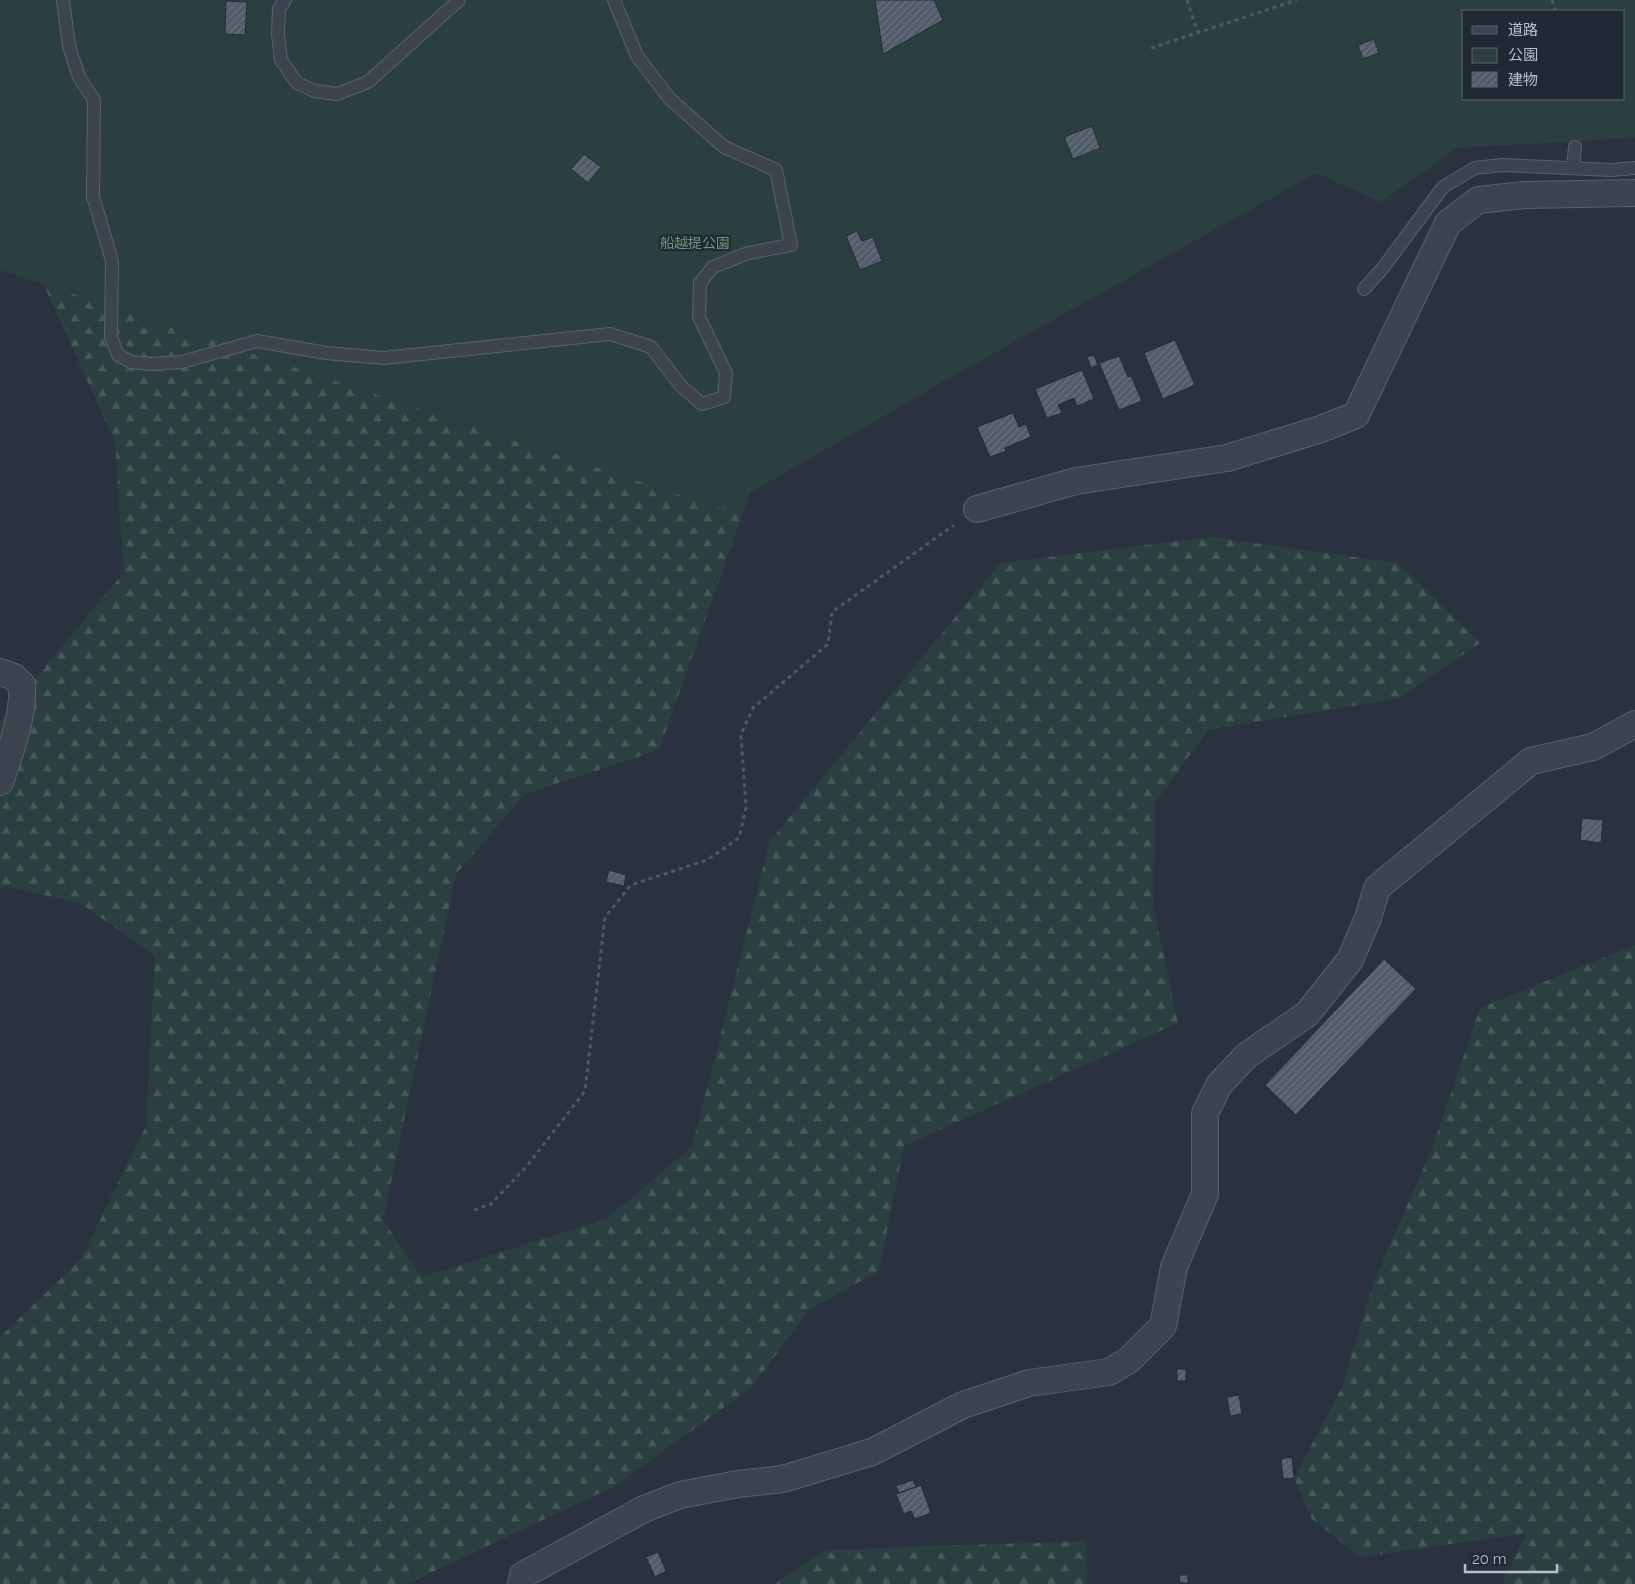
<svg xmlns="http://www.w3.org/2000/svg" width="1635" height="1584" font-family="Raleway,'Noto Sans JP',sans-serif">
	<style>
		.forest { fill: url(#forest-firs) }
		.park { fill: #2c3f40; fill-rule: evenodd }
		.building { fill: url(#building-hatch); stroke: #232b36 }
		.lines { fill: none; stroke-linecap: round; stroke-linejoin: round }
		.lane-casing { stroke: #5a626c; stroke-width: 14 }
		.street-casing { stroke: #5a626c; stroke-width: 28 }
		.path { stroke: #4b5c5e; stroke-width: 3; stroke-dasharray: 4 4; stroke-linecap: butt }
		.lane { stroke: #3d444f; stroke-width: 12 }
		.street { stroke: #3d444f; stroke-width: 26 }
		.labels { text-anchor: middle; stroke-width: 4.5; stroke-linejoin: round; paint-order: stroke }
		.park-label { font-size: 14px; fill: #73977c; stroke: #212934 }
	</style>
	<defs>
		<pattern id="forest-firs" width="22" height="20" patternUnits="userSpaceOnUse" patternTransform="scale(1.25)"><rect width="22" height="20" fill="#2c3f40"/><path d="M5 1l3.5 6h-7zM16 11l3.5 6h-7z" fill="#48595a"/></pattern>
		<pattern id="building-hatch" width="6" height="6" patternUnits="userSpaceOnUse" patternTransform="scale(1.25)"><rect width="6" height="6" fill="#525b69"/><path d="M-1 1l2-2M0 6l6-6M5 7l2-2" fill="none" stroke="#69717d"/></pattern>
	</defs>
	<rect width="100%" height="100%" fill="#29323e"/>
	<!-- forest -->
	<path class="forest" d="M0,0L758,471L659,750L525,794L456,874L383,1220L422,1277L606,1219L692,1147L770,841L1000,563L1211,537L1398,563L1480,643L1400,698L1208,730L1155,803L1153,904L1178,1023L904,1146L879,1271L809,1310L751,1388L615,1486L407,1584H0V1337L81,1259L146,1126L155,956L80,903L4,886L0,891V721L124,572L115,442L13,217Z
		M1635,945V1584H1502L1527,1533L1360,1557L1311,1518L1294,1478L1341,1389L1374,1282L1433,1146L1480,1008Z
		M1086,1541L1087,1584H775L825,1550Z"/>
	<!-- park -->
	<path class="park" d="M0,0H1635V138L1457,148L1381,202L1316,173L964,370L722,509L0,270ZM1464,11H1624V99H1464Z"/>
	<!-- building -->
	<path class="building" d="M875,0H934L943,20L883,54Z
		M226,1L247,2L245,35L225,34Z
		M1374,39L1379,53L1363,59L1358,45Z
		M1092,126L1100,148L1073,159L1064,137Z
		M584,154L601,167L588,183L571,169Z
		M857,231L862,241L873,237L882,261L860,270L846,236Z
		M1175,340L1195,385L1163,399L1144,353Z
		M1094,355L1098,365L1091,368L1087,357Z
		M1119,356L1128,377L1131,376L1142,401L1119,410L1099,363Z
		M1082,370L1094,399L1077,406L1074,398L1058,405L1062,413L1047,418L1035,389Z
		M1013,413L1019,427L1026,424L1031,437L1005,448L1006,451L990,457L977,427Z
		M1582,818L1603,820L1601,843L1580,840Z
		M609,870L626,875L624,886L606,882Z
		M1384,959L1416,989L1296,1115L1265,1085Z
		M1177,1369H1186V1381H1177Z
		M1239,1395L1242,1414L1230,1416L1227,1397Z
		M1292,1457L1294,1478L1283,1479L1281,1459Z
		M913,1480L916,1487L899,1493L896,1486Z
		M921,1485L931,1513L915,1519L911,1511L904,1514L896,1494Z
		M658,1552L666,1571L655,1577L646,1557Z
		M1179,1575H1188V1583H1180Z"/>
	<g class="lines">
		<defs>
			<path id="lane" d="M63,0L69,46L79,77L94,100L93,196L112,261L111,337L118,355L131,362L151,364L182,362L257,341L326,353L384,358L610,334L651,347L681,386L702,404L724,397L726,373L699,317L700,283L713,267L748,253L791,245L776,170L724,147L669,98L637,56L614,0
				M285,0L279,9L278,34L281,60L297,83L314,91L337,94L368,82L459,0
				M1573,168L1575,147
				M1364,289L1382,269L1443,187L1475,168L1502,165L1611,170L1635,168"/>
			<path id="street" d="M977,509L1076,481L1227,458L1321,429L1356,415L1448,223L1478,200L1525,195L1635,193
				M0,672L14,677L22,685C24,716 10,753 0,782
				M521,1584L523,1575L644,1509L680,1495L738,1484L783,1479L872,1452L963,1405L1029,1383L1109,1372L1129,1360L1163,1326L1174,1267L1205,1194V1113L1219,1085L1246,1056L1307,1014L1350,960L1368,918L1377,888L1531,761L1593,747L1635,724"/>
		</defs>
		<!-- lane casing -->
		<use href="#lane" class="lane-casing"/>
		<!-- street casing -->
		<use href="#street" class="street-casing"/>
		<!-- path -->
		<path class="path" d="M1187,0L1198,33
			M1552,0L1556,11
			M1151,48L1297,0
			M474,1210L491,1204L526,1167L585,1091L605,917L631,885L707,860L739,838L746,808L741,734L753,708L828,644L832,612L954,525"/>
		<!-- lane -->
		<use href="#lane" class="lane"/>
		<!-- street -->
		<use href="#street" class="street"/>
	</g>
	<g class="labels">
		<!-- park labels -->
		<g class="park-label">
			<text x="695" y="248">船越提公園</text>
		</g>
	</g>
	<!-- legend -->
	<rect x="1462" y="10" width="162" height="90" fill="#212934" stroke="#5e6570"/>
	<rect x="1472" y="26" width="25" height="8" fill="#3d444f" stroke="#5e6570"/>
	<text x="1508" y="35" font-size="15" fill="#b9bfc9">道路</text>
	<rect x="1472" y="48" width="25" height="15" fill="#2c3f40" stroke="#5e6570"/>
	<text x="1508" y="60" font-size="15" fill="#b9bfc9">公園</text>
	<rect x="1472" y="72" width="25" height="15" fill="url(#building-hatch)" stroke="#5e6570"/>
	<text x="1508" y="85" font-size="15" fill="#b9bfc9">建物</text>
	<!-- scale -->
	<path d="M1465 1564v8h92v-8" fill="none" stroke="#b9bfc9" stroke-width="2.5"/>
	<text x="1472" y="1564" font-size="15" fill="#b9bfc9" stroke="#212934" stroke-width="4" paint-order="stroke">20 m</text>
</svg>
